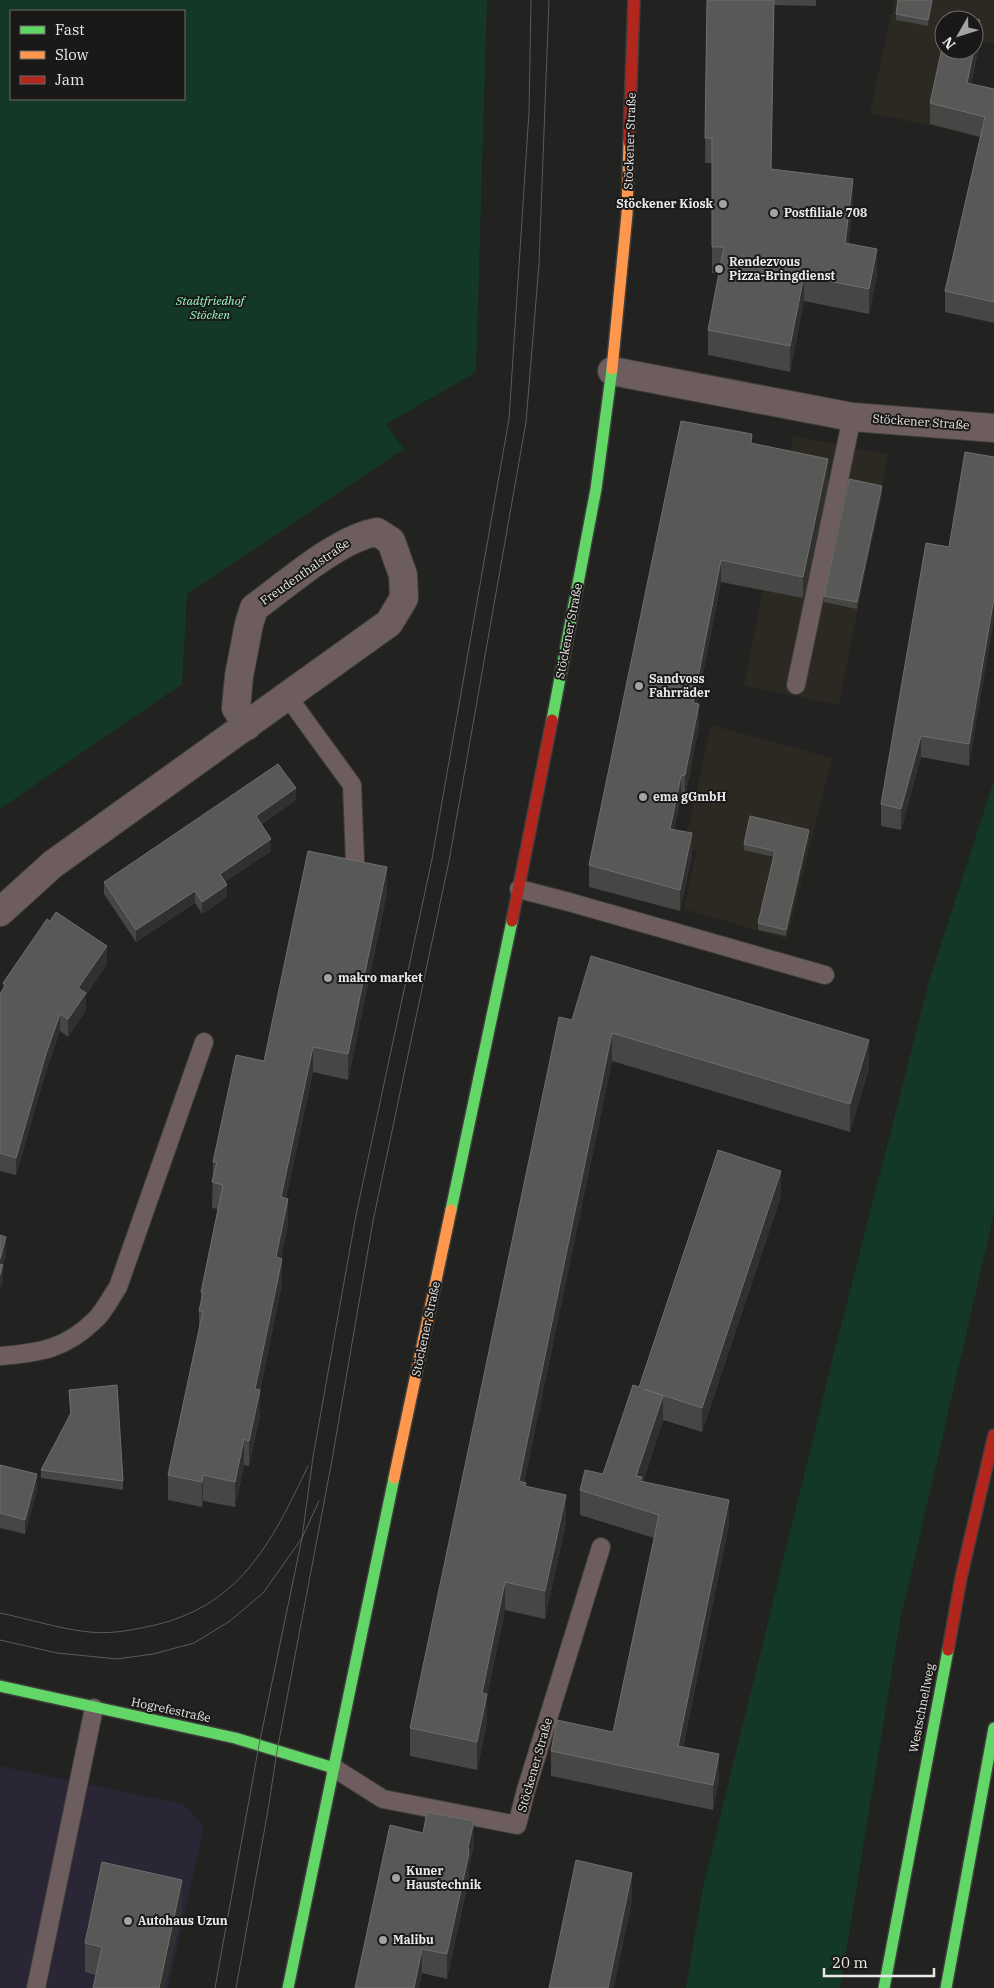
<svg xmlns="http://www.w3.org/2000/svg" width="994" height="1988" font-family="'IBM Plex Serif',serif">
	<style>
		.commercial { fill: #2a2635 }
		.built { fill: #2c2923; fill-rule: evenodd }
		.green { fill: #133827; fill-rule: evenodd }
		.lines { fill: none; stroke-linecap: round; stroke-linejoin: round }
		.lane-casing { stroke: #3e3e3d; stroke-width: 20 }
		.street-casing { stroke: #3e3e3d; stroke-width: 30 }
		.fast-casing { stroke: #3e3e3d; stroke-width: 14 }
		.slow-casing { stroke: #3e3e3d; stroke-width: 14 }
		.jam-casing { stroke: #3e3e3d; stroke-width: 14 }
		.lane { stroke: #6e5d5e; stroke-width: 18 }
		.street { stroke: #6e5d5e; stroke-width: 28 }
		.fast { stroke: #63d668; stroke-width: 11 }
		.slow { stroke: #ff974d; stroke-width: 11 }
		.jam { stroke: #b3261e; stroke-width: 11 }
		.tram { stroke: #61595a; stroke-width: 1 }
		.wall { fill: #464645 }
		.shaded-wall { fill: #30302f }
		.building { fill: #585857; stroke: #6f6e6e }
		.poi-dot { fill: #a4a3a2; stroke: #1a1917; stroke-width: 2 }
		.labels { text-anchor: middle; stroke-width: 4; stroke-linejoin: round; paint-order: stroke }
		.street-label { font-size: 12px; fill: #eae9e8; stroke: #1a1917 }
		.poi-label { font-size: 12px; font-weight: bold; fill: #eae9e8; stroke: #1a1917; text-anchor: start }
		.park-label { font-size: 12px; font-style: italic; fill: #97fbc6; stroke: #1a1917 }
	</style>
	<rect width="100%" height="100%" fill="#222221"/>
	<!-- commercial -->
	<path class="commercial" d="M0,1766L183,1804L204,1827L168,1988H0Z"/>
	<!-- built -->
	<path class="built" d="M894,0H994V44L980,41L961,132L870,113ZM944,20H974V50H944Z
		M793,436L888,454L839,705L744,686Z
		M711,725L832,758L787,939L684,909L696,851L684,848Z"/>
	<!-- green -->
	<path class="green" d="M0,0H487L476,372L386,424L404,449L187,594L182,684L0,809ZM11,11H184V99H11Z
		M994,780V1213L900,1622L840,1988H686L703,1887L833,1357L930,978Z"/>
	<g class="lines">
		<defs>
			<path id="lane" d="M796,685L852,417
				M288,697L352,785L355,861
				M519,889L569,902L825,975
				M0,1356C40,1353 66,1349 96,1319C105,1310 111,1297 118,1287L204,1042
				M334,1768L383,1799L517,1825L526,1790L601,1547
				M36,1988L94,1708"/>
			<path id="street" d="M612,371L852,417L994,428
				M0,912L53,864L389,623L404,598L403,575L391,541L377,532C339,538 287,584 254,608L249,624L239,676L236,708L247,726"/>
			<path id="fast" d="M552,720L596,489L612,369
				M451,1210L512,921
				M0,1686L235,1738L334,1768
				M288,1988L394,1478
				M884,1988L948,1650
				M946,1988L994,1728"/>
			<path id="slow" d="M612,369L627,214L629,142
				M394,1478L451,1210"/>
			<path id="jam" d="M629,142L634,0
				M512,921L552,720
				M948,1650L961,1578L994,1435"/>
		</defs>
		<!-- lane casing -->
		<use href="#lane" class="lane-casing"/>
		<!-- street casing -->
		<use href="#street" class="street-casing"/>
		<!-- fast casing -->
		<use href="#fast" class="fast-casing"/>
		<!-- slow casing -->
		<use href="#slow" class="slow-casing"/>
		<!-- jam casing -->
		<use href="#jam" class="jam-casing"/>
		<!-- lane -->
		<use href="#lane" class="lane"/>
		<!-- street -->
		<use href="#street" class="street"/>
		<!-- fast -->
		<use href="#fast" class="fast"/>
		<!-- slow -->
		<use href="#slow" class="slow"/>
		<!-- jam -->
		<use href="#jam" class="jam"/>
		<!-- tram -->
		<path class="tram" d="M0,1613C30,1619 59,1629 89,1632C109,1634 127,1631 146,1627C239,1609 271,1544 308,1466
			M0,1640L57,1653L117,1659L153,1654L194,1643L230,1621L263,1593L302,1538L319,1501
			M215,1988L259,1745L302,1538L313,1457L356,1215L432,859L509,419L529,112L531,0
			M236,1988L268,1810L277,1751L332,1460L373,1221L449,861L526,422L539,264L549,0"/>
	</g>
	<!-- wall -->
	<path class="wall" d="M707,0H816V6L774,5L771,170L853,205L848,244L877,275L869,314L804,301L790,372L708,355V330L719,273H712V163H705Z
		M898,0H933L928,26L896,20V14Z
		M980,41L971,84L994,89V323L945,312V291L980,137L930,124V103Z
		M752,443L828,481L803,598L721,582L697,704L699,726L685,797H681L674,829L692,855L680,911L589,887V865Z
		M994,457L969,766L921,757L901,830L881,826V804Z
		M882,493L857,609L824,602V596Z
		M296,800L262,824L271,851L225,882L227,897L202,914L195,903L136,942L104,894V882Z
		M809,837L786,936L758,930V923L774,857L744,850V844Z
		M387,893L348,1080L313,1072L286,1198L288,1224L281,1258L282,1284L260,1391V1416L249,1466L244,1465L235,1507L203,1501L202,1507L168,1500V1475L199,1329V1311L201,1303V1292L218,1209L212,1208L213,1162L264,1061Z
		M107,964L86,995V1010L68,1037L60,1031L46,1071L16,1175L0,1171V996L3,990V983Z
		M572,1020L869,1068L850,1132L612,1061L524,1482L526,1486L566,1523L545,1619L505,1610L487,1696V1722L477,1770L410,1756V1728Z
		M781,1196L702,1432L663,1420L643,1482L729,1525L683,1747L719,1779L713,1810L551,1776V1751L613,1732L654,1538L580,1515V1490L603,1474L639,1387Z
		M69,1390L123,1481V1490L41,1478V1470L70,1414Z
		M0,1465L37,1489L25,1534L0,1528Z
		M474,1846L469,1865V1878L447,1979L422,1973L419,1988H355Z
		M182,1909L165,1988H93L96,1975L85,1972V1943Z"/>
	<!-- shaded-wall -->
	<path class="shaded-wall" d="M774,0L771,195V169Z
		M932,0H933L928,26V20Z
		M980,20V41L967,103V83Z
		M853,179V205L845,268V243Z
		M877,249V275L869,314V289Z
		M804,276V301L790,372V346Z
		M828,459V481L803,598V577Z
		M882,486V493L857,609V602Z
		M721,560V582L693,725V703Z
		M994,598V620L969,766V744Z
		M699,704V726L685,797V775Z
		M921,736V757L901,830V809Z
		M681,776V797L670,850V829Z
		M296,788V800L256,828V816Z
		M809,830V837L786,936V930Z
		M692,833V855L680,911V890Z
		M271,839V851L220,886V874Z
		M387,867V893L348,1080V1054Z
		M227,885V897L202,914V902Z
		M195,891V903L136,942V930Z
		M107,946V964L86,995V1010L68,1037V1019L78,988Z
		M60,1014V1031L46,1071L16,1175V1158L46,1054Z
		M612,1033V1061L519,1509V1481Z
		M869,1040V1068L850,1132V1104Z
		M313,1047V1072L281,1222V1197Z
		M781,1171V1196L702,1432V1408Z
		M288,1199V1224L276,1283V1257Z
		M6,1237V1255L3,1266V1282L0,1292V1259Z
		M282,1259V1284L260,1391V1416L249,1466V1441L255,1389Z
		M663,1396V1421L642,1485L636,1476Z
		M244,1439V1465L235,1507V1482Z
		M37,1474V1489L25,1534V1520Z
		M203,1475V1501L202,1507V1482Z
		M566,1495V1523L545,1619V1591Z
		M729,1500V1525L678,1770V1746Z
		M505,1582V1610L487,1696V1722L477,1770V1742L482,1693Z
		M719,1754V1779L713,1810V1785Z
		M474,1821V1846L469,1865V1878L447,1979V1954L468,1847Z
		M632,1873V1902L614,1988H608Z
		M182,1880V1909L165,1988H159Z
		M422,1949V1973L419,1988H414Z"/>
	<!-- building -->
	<path class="building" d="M707,0H774L771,169L853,179L845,243L877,249L869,289L804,276L790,346L708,330L724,247H712V138H705Z
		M898,0H932L928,20L896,14Z
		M950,12L980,20L967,83L994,89V302L945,291L985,117L930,103L944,39V50H974V20H948Z
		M681,421L752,434L751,443L828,459L803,577L721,560L693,703L699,704L685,775L681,776L670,829L692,833L680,890L589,865Z
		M965,452L994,457V598L969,744L921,736L901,809L881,804L926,543L949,547Z
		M849,479L882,486L857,602L824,596Z
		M278,764L296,788L256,816L271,839L220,874L227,885L202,902L195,891L136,930L104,882Z
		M750,816L809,830L786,930L758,923L775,851L744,844Z
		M308,851L387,867L348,1054L313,1047L281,1197L288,1199L276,1257L282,1259L255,1389L260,1390L249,1441L244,1439L235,1482L203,1475L202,1482L168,1475L203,1311H199L203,1293L201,1292L223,1185L212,1182L217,1162H213L236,1055L264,1061Z
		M56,912L107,946L78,988L86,993L68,1019L60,1014L46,1054L16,1158L0,1153V996L1,992L6,985L3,983L47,919L50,921Z
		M591,956L869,1040L850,1104L612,1033L519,1481L526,1483L525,1486L566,1495L545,1591L505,1582L482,1693L487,1694L477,1742L410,1728L559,1017L572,1020Z
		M718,1150L781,1171L702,1408L644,1389L663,1396L636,1476L642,1477L640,1481L729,1500L678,1746L719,1754L713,1785L551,1751L557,1720L613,1732L659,1515L580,1490L585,1470L603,1474L633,1385L639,1387Z
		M0,1235L6,1237L0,1259Z
		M0,1264L3,1265L0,1275Z
		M117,1385L123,1481L41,1470L71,1413L69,1390Z
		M0,1465L37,1474L25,1520L0,1513Z
		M427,1812L474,1821L468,1847L469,1853L447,1954L422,1949L414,1988H355L390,1825L423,1833Z
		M576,1860L632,1873L608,1988H549Z
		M102,1862L182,1880L159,1988H93L102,1947L85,1943Z"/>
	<!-- markers -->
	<g class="poi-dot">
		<circle cx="723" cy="204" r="5"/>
		<circle cx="774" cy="213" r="5"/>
		<circle cx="719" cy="269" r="5"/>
		<circle cx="639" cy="686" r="5"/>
		<circle cx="643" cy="797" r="5"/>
		<circle cx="328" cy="978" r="5"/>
		<circle cx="396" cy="1878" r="5"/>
		<circle cx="128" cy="1921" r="5"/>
		<circle cx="383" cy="1940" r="5"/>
	</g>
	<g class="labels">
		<!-- street labels -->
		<g class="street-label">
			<text transform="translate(630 141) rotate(-88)" y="4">Stöckener Straße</text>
			<text transform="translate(921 422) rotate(4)" y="4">Stöckener Straße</text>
			<text transform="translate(305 572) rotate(-35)" y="4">Freudenthalstraße</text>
			<text transform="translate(569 631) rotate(-79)" y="4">Stöckener Straße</text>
			<text transform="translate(426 1329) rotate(-78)" y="4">Stöckener Straße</text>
			<text transform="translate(922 1708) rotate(-79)" y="4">Westschnellweg</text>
			<text transform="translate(171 1710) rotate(12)" y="4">Hogrefestraße</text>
			<text transform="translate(535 1765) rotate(-74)" y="4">Stöckener Straße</text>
		</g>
		<!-- poi labels -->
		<g class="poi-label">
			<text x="713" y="208" text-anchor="end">Stöckener Kiosk</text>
			<text x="784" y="217">Postfiliale 708</text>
			<text x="729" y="266">Rendezvous<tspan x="729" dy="14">Pizza-Bringdienst</tspan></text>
			<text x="649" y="683">Sandvoss<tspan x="649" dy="14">Fahrräder</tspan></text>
			<text x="653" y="801">ema gGmbH</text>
			<text x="338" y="982">makro market</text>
			<text x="406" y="1875">Kuner<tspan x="406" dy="14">Haustechnik</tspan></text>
			<text x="138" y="1925">Autohaus Uzun</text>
			<text x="393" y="1944">Malibu</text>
		</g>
		<!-- park labels -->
		<g class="park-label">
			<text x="210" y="305">Stadtfriedhof<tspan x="210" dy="14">Stöcken</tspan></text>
		</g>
	</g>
	<!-- legend -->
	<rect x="10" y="10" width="175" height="90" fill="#1a1917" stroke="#6d6c6b"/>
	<rect x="20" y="26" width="25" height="8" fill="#63d668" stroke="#6d6c6b"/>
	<text x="55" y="35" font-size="15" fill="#eae9e8">Fast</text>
	<rect x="20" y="51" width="25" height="8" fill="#ff974d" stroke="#6d6c6b"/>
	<text x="55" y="60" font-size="15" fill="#eae9e8">Slow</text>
	<rect x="20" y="76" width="25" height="8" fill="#b3261e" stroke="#6d6c6b"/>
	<text x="55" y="85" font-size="15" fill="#eae9e8">Jam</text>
	<!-- north arrow -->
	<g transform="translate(959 35) rotate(231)"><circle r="24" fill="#1a1917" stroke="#6d6c6b"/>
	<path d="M0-4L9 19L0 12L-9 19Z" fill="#a4a3a2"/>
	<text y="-8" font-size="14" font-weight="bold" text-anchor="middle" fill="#eae9e8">N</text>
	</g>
	<!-- scale -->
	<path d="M824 1968v8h110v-8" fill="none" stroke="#eae9e8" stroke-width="2.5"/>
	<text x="832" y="1968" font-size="15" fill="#eae9e8" stroke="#1a1917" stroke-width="4" paint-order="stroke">20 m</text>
</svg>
